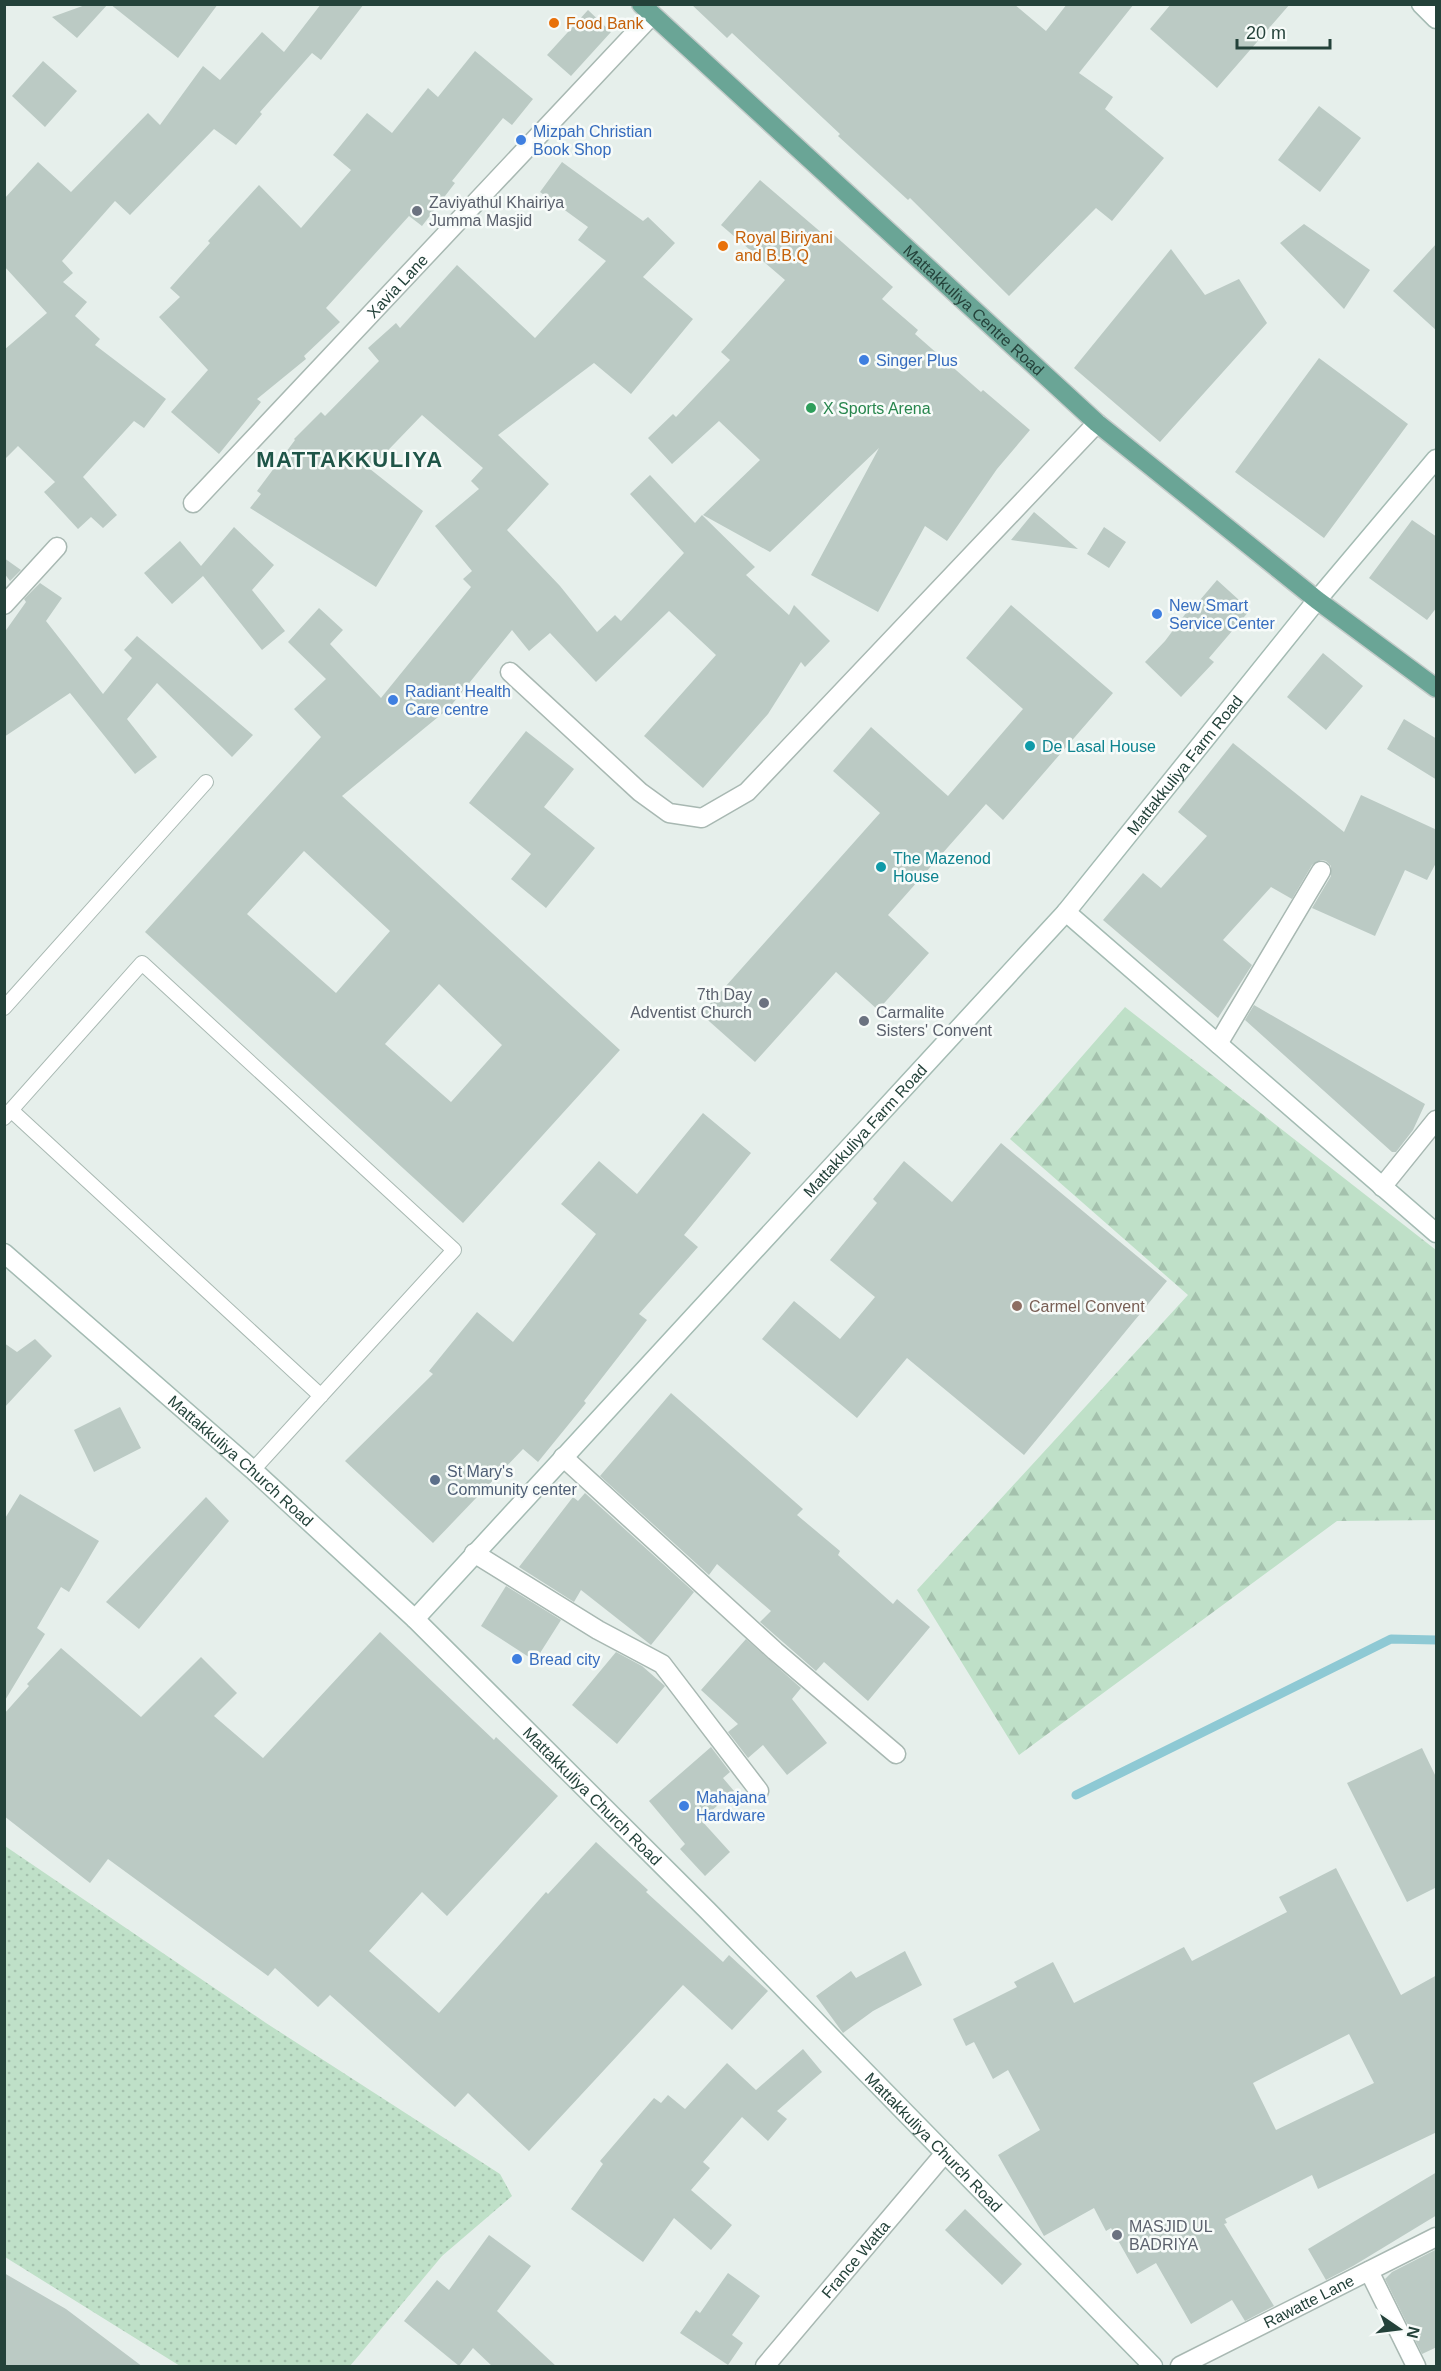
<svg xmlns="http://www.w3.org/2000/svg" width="1441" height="2371" font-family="Helvetica,sans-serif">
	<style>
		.green { fill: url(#green-dots) }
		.forest { fill: url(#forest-firs) }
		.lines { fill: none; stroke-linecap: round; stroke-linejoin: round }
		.stream { stroke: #8ec9d4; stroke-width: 9 }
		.building { fill: #bbcac4; fill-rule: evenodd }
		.lane-casing { stroke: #a8b8b2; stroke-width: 16 }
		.street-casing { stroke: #a8b8b2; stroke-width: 21 }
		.secondary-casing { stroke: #a4bbb3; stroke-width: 21 }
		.primary-casing { stroke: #c2cac8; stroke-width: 21 }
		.lane { stroke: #fff; stroke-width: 14 }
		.street { stroke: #fff; stroke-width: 18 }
		.secondary { stroke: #fff; stroke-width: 18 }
		.primary { stroke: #6aa596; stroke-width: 18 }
		.food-dot { fill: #e8710a; stroke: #f7fbf9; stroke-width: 2 }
		.shop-dot { fill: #3f7fe0; stroke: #f7fbf9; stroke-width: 2 }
		.worship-dot { fill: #6b7280; stroke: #f7fbf9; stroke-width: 2 }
		.leisure-dot { fill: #2e9e5b; stroke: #f7fbf9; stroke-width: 2 }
		.culture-dot { fill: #0f9aa8; stroke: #f7fbf9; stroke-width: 2 }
		.education-dot { fill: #8d6e63; stroke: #f7fbf9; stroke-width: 2 }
		.service-dot { fill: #5c6f8a; stroke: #f7fbf9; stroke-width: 2 }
		.labels { text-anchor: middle; stroke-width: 5; stroke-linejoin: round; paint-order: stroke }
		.food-label { font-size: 16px; fill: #c56008; stroke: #f7fbf9; text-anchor: start }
		.shop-label { font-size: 16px; fill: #366cbe; stroke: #f7fbf9; text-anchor: start }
		.worship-label { font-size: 16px; fill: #5b616d; stroke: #f7fbf9; text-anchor: start }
		.street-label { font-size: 16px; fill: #24423a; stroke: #f7fbf9 }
		.leisure-label { font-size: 16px; fill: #27864d; stroke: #f7fbf9; text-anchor: start }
		.culture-label { font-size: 16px; fill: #0d838f; stroke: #f7fbf9; text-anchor: start }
		.education-label { font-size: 16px; fill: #785e54; stroke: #f7fbf9; text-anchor: start }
		.service-label { font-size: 16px; fill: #4e5e75; stroke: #f7fbf9; text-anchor: start }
		.district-label { font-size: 22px; font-weight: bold; letter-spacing: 1.5px; fill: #1f5548; stroke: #f7fbf9 }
	</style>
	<defs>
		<pattern id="green-dots" width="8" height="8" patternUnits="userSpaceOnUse" patternTransform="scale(1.5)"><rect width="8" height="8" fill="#bfe0c8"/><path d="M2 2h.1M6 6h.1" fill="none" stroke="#a4c1ad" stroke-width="1.8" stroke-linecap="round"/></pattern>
		<pattern id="forest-firs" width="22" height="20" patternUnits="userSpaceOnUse" patternTransform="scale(1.5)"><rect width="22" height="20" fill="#bfe0c8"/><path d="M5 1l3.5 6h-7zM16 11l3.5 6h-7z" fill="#a4c1ad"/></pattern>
	</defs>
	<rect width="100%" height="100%" fill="#e6efeb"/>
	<!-- green -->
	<path class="green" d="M5,1846L266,2023L500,2174L512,2196L442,2256L350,2366H180L5,2257Z"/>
	<!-- forest -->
	<path class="forest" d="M1125,1007L1436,1250V1520L1337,1521L1019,1755L917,1590L1188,1295L1010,1139Z"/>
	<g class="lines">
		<!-- stream -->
		<path class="stream" d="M1076,1795L1391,1639L1436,1640"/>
	</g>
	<!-- building -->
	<path class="building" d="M88,4H108L77,38L52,17Z
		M110,4H218L178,58Z
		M321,4H364L321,60L312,53L260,112L262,114L236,145L214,129L130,215L115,201L62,261L73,273L63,282L87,302L75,316L100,339L95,345L166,399L144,428L134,421L83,477L117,515L103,528L91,517L78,529L44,492L55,482L18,446L4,460V350L47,313L4,266V199L38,162L71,192L148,113L160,125L203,66L220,80L262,32L284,52Z
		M691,4H1014L1046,31L1067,4H1134L1079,73L1113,97L1105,109L1164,158L1112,221L1096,208L1009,296L910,198L908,200L838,136L840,134L732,33L727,38Z
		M1171,4H1290L1217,88L1150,29Z
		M588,10L611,32L571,76L547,55Z
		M475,51L533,99L512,125L503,118L452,181L455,183L422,226L409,216L326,308L340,322L304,356L306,359L257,399L261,402L219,454L171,412L208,370L159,317L180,297L170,288L210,243L208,241L259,185L301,228L351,170L333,155L367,113L392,133L428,88L438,97Z
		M43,61L77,91L45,127L12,96Z
		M1319,106L1361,138L1320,192L1278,160Z
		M562,162L643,221L648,217L675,243L643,277L693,319L631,394L594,363L498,435L549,484L507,530L560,586L597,632L615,615L621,621L684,553L630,494L650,475L695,523L702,515L755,567L746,575L789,615L794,605L830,641L805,667L801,662L768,714L703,788L644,736L716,655L669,611L596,682L550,633L529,651L512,630L449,708L342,796L620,1050L463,1223L145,932L321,737L294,709L326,679L288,642L319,608L343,630L330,644L381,698L471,587L463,579L472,571L435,526L479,489L471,481L483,468L422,415L370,469L423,511L376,587L250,508L261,494L257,491L295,440L294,439L321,412L325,416L379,361L368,348L396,323L400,328L457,265L535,338L606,261L578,240L588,227L540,192ZM304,851L390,931L336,993L247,914ZM439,984L502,1045L451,1102L385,1044Z
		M760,180L830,240L834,235L893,287L882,299L918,330L915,334L981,392L983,390L1030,430L997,469L947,541L925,526L878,612L811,575L879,448L770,552L703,515L760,460L719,421L672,464L648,438L673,414L676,417L730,360L721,352L785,280L721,225Z
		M1304,224L1370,270L1344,309L1280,243Z
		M1437,243V331L1393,291Z
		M1171,249L1205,295L1239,279L1267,323L1160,442L1074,368Z
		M1319,358L1408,424L1324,538L1235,472Z
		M1034,512L1078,549L1011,540Z
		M1412,520L1437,537V607L1427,620L1369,578Z
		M234,527L274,565L252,590L285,631L262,650L203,576L172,604L144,573L180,541L201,566Z
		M1104,527L1126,542L1109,568L1087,554Z
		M4,558L21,570L10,581L4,573Z
		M1217,580L1250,610L1209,658L1214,662L1181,697L1145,662L1165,641L1192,605L1194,607Z
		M40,583L62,598L46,621L103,694L132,658L124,650L137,636L253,735L232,757L157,683L127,719L157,757L135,774L70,693L4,737V633L26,602L24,599Z
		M1011,605L1113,693L1003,820L986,804L888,915L929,953L878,1010L836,972L755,1062L701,1014L880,813L833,771L871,727L948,796L1023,709L966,658Z
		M1323,653L1363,686L1326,730L1287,697Z
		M1404,719L1437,739V780L1387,749Z
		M526,731L574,769L544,807L595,848L546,908L511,879L531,854L469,803Z
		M1233,743L1344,832L1361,795L1437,830V861L1427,880L1405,870L1375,936L1312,908L1331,876V866L1326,861L1321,860L1312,865L1292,899L1271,887L1223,940L1252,965L1218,1018L1103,920L1143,873L1161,888L1207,836L1178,812Z
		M1254,1005L1425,1104L1413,1130L1396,1152H1392L1245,1020Z
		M703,1113L751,1153L684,1235L698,1247L639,1314L647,1320L584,1401L586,1403L538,1462L523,1449L433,1543L345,1461L433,1374L429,1371L477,1312L513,1342L596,1234L561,1204L599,1161L637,1194Z
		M1001,1143L1167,1281L1024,1455L907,1358L857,1418L762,1339L794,1301L840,1339L875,1297L830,1260L877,1203L873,1199L904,1161L952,1202Z
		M35,1339L52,1356L4,1408V1343L17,1352Z
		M671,1393L803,1509L797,1515L840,1551L838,1555L893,1604L897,1599L930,1627L868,1701L824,1662L816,1671L760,1622L771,1611L717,1564L709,1575L600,1476Z
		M120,1407L141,1448L94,1472L74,1430Z
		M585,1493L694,1592L651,1645L581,1590L574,1602L519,1567L573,1497L578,1501Z
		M20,1494L99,1541L69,1592L61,1587L37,1628L45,1634L4,1702V1520Z
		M206,1497L229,1521L139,1629L106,1602Z
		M506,1586L561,1620L535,1661L481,1626Z
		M380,1632L494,1740L496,1737L558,1796L447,1916L422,1892L369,1951L439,2013L546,1892L548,1894L596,1842L648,1890L646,1892L723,1962L729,1955L768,1991L732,2030L683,1985L529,2151L468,2093L455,2107L330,1995L318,2007L275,1968L268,1976L108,1859L90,1883L4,1816V1714L29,1686L27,1684L61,1648L141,1717L201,1657L237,1693L214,1716L263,1758Z
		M746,1639L801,1688L792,1699L827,1743L787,1775L763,1745L748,1758L728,1732L738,1724L701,1690Z
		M616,1652L642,1666L665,1686L617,1744L572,1705Z
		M711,1747L730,1772L723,1778L734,1791L701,1820L730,1852L705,1876L680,1849L685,1844L649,1801Z
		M1422,1748L1437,1779V1887L1407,1902L1347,1783Z
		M1336,1868L1401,1995L1437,1975V2132L1318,2189L1312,2175L1225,2219L1227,2223L1224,2224L1274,2306L1245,2321L1232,2300L1191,2324L1156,2263L1137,2274L1111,2228L1106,2231L1094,2208L1044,2236L998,2155L1040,2130L1008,2070L993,2079L974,2042L966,2046L953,2019L1017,1987L1014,1982L1053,1962L1074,2003L1184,1947L1192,1961L1287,1912L1279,1897ZM1349,2034L1374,2083L1276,2130L1253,2083Z
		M905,1951L922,1985L873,2011L843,2033L816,1996L851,1971L856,1978Z
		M803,2049L822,2072L777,2111L787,2119L768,2141L742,2117L703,2162L710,2168L691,2190L732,2225L711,2250L674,2218L643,2262L571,2209L603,2164L600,2161L654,2098L661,2103L668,2095L685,2109L727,2063L756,2090Z
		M1437,2172V2215L1353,2266L1326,2280L1308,2249Z
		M965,2209L1022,2264L1002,2285L945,2230Z
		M489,2235L531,2266L497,2311L557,2367H493L473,2348L459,2366L404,2321L437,2280L449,2290Z
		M1437,2249V2347L1422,2354L1385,2279L1392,2272Z
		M4,2273L66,2309L143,2367H4Z
		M728,2273L760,2296L732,2335L743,2343L728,2365L680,2333L696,2310L700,2313Z"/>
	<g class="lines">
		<defs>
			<path id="lane" d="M4,1008L206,782
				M12,1111L321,1396
				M4,1118L142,963L454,1250L253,1470"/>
			<g id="street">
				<path id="s1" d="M193,503L652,15"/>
				<path d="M4,605L57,547"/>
				<path d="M510,672L640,792L669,813L702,818L747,792L1097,423"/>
				<path d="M1218,1044L1321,871"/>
				<path d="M1382,1187L1436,1120"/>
				<path d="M563,1457L775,1651L896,1754"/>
				<path d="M474,1553L598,1630L662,1664L759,1791"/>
				<path d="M1369,2271L1416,2366"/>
				<path id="s2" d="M765,2366L945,2153"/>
				<path id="s3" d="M1180,2366L1436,2237"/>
			</g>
			<g id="secondary">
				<path d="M1421,4L1436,19"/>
				<path d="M1066,912L1436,1233"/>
				<path id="s4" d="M4,1253L253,1470L415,1619L707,1910L1153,2366"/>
				<path id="s5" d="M415,1619L1066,912L1317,600L1436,459"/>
			</g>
			<g id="primary">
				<path id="s6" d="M641,4L1097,423L1317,600L1436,688"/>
			</g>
		</defs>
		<!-- lane casing -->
		<use href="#lane" class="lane-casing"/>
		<!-- street casing -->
		<use href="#street" class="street-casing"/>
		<!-- secondary casing -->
		<use href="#secondary" class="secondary-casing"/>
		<!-- primary casing -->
		<use href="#primary" class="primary-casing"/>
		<!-- lane -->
		<use href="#lane" class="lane"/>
		<!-- street -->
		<use href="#street" class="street"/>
		<!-- secondary -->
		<use href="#secondary" class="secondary"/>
		<!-- primary -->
		<use href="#primary" class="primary"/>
	</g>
	<!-- markers -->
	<g class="food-dot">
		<circle cx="554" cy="23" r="6"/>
		<circle cx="723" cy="246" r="6"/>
	</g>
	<g class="shop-dot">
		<circle cx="521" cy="140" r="6"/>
		<circle cx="864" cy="360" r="6"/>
		<circle cx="1157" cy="614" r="6"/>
		<circle cx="393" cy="700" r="6"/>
		<circle cx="517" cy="1659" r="6"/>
		<circle cx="684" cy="1806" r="6"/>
	</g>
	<g class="worship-dot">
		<circle cx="417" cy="211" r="6"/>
		<circle cx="764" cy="1003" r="6"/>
		<circle cx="864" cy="1021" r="6"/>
		<circle cx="1117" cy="2235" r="6"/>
	</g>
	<circle class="leisure-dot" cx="811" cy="408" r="6"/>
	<g class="culture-dot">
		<circle cx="1030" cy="746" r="6"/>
		<circle cx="881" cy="867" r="6"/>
	</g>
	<circle class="education-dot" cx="1017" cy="1306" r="6"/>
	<circle class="service-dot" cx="435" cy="1480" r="6"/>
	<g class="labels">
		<!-- food labels -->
		<g class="food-label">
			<text x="566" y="29">Food Bank</text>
			<text x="735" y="243">Royal Biriyani<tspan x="735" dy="18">and B.B.Q</tspan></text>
		</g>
		<!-- shop labels -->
		<g class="shop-label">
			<text x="533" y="137">Mizpah Christian<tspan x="533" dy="18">Book Shop</tspan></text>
			<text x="876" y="366">Singer Plus</text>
			<text x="1169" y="611">New Smart<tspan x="1169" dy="18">Service Center</tspan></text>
			<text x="405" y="697">Radiant Health<tspan x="405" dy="18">Care centre</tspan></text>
			<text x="529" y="1665">Bread city</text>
			<text x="696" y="1803">Mahajana<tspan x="696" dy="18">Hardware</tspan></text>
		</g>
		<!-- worship labels -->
		<g class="worship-label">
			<text x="429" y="208">Zaviyathul Khairiya<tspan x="429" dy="18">Jumma Masjid</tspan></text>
			<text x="752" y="1000" text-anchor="end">7th Day<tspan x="752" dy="18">Adventist Church</tspan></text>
			<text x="876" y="1018">Carmalite<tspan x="876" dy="18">Sisters' Convent</tspan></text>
			<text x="1129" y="2232">MASJID UL<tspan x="1129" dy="18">BADRIYA</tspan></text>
		</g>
		<!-- street labels -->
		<g class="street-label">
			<text dy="6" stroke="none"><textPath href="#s1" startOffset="298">Xavia Lane</textPath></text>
			<text dy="6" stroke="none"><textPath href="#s6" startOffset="452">Mattakkuliya Centre Road</textPath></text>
			<text dy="6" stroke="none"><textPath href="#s5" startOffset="1150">Mattakkuliya Farm Road</textPath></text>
			<text dy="6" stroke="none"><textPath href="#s5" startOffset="664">Mattakkuliya Farm Road</textPath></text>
			<text dy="6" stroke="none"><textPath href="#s4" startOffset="315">Mattakkuliya Church Road</textPath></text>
			<text dy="6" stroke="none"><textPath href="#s4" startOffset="801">Mattakkuliya Church Road</textPath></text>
			<text dy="6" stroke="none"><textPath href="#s4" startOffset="1287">Mattakkuliya Church Road</textPath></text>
			<text dy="6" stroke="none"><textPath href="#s2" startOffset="140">France Watta</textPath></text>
			<text dy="6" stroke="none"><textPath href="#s3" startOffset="144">Rawatte Lane</textPath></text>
		</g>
		<!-- leisure labels -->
		<g class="leisure-label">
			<text x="823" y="414">X Sports Arena</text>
		</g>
		<!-- culture labels -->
		<g class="culture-label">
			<text x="1042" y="752">De Lasal House</text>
			<text x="893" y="864">The Mazenod<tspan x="893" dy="18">House</tspan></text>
		</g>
		<!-- education labels -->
		<g class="education-label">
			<text x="1029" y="1312">Carmel Convent</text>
		</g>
		<!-- service labels -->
		<g class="service-label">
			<text x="447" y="1477">St Mary's<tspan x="447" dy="18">Community center</tspan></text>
		</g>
		<!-- district labels -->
		<g class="district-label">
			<text x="350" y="467">MATTAKKULIYA</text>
		</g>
	</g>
	<!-- border -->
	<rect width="1441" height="2371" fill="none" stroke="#24423a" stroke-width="12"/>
	<!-- north arrow -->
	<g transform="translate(1399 2329) rotate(104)" stroke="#f7fbf9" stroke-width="4.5" paint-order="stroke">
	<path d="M0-4.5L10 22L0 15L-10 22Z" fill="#24423a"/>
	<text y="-9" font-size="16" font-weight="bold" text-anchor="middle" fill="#24423a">N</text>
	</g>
	<!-- scale -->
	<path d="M1237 39v9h93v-9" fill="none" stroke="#24423a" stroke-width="3"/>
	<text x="1246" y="39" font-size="18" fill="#24423a" stroke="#f7fbf9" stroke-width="4.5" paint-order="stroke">20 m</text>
</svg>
